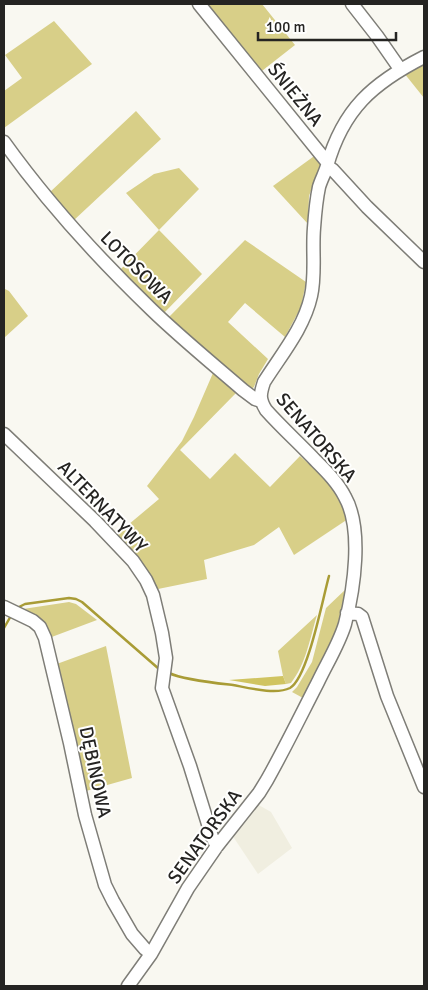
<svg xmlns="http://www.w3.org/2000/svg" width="428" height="990" font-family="Signika,sans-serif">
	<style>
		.built { fill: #f0eee0 }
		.green { fill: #d8cf88 }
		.forest { fill: #d0c461 }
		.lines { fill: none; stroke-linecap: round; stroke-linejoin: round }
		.stream { stroke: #a99c36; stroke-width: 2.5 }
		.minor-casing { stroke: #7e7d77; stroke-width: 15 }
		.minor { stroke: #fff; stroke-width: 12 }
		.labels { text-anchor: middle; stroke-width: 4; stroke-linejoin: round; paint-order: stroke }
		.street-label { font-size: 19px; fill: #252422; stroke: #fffffe }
	</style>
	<rect width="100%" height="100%" fill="#f9f8f1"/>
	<!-- built -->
	<path class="built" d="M257,804L271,812L292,848L258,874L232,835Z"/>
	<!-- green -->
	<path class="green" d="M203,4H262L295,45L258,74Z
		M54,21L92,64L4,128V91L22,78L5,55Z
		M424,63V98L404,73Z
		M136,111L161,139L73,221L49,193Z
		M317,154L322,160L309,196L308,224L273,186Z
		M179,168L199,189L159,230L202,274L164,313L119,271L159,230L126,193L154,174Z
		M245,240L306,282L301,307L285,337L245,303L228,322L268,359L259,374L254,387L250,390L169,317Z
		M4,289H5L9,291L28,316L4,338Z
		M213,373L236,393L180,450L210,479L235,453L270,487L300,456L326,479L339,498L348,519L294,555L279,527L254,545L204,560L207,579L158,589L149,575L116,535L159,499L147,486L182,441L194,417Z
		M346,589L339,624L322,662L303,698L292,692L297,687L312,662L326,608Z
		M69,602L76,604L97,620L49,638L19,612L23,609Z
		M317,615C310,638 306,664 291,683L286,684L283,676L278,651Z
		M106,646L132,778L86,791L54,665Z"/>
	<!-- forest -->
	<path class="forest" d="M283,676L286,684L265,686L229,680Z"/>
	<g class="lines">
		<!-- stream -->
		<path class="stream" d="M17,608L25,604L69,598L76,599L82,602L159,669
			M4,628L12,614
			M169,673C184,680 215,683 233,685C249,688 276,695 290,688C308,678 323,597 329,576"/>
		<defs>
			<path id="minor" d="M199,4L327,162
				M352,4L377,36L400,69
				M4,142C47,202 98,258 152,310C181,338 213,364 243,390L255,399L261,401
				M327,166L333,170L367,207L424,262
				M4,434L95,521L133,561L146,580L153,595L162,633L166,658L162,688L190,766L212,837L217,846
				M4,607L33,621L40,627L45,638L70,743L85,815L105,885L113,901L132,934L145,949L151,954
				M347,613L358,614L362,617L387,696L424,787
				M128,986L151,954L188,888L217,846L259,793L267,780C285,748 301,715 318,682C327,663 339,644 345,624C354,589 363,529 345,497C338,483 327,472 316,461C300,444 282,428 266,410C259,399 260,394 264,382C281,355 304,328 311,296C316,274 312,251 314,228C315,214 316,201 319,187C321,180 325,173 327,166C343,109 373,83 424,57"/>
		</defs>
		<!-- minor casing -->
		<use href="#minor" class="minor-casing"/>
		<!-- minor -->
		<use href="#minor" class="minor"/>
	</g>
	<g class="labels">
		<!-- street labels -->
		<g class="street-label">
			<text transform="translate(296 94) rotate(51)" y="7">ŚNIEŻNA</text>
			<text transform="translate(137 267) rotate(45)" y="7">LOTOSOWA</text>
			<text transform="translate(317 437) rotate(49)" y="7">SENATORSKA</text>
			<text transform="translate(103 506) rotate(46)" y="7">ALTERNATYWY</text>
			<text transform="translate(96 772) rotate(78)" y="7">DĘBINOWA</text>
			<text transform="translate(204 836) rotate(-54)" y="7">SENATORSKA</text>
		</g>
	</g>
	<!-- border -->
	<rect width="428" height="990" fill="none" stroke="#252422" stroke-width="10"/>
	<!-- scale -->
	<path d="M258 32v8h138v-8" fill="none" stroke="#252422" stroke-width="2.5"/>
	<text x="266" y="32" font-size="15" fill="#252422" stroke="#fffffe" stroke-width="4" paint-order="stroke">100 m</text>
</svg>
